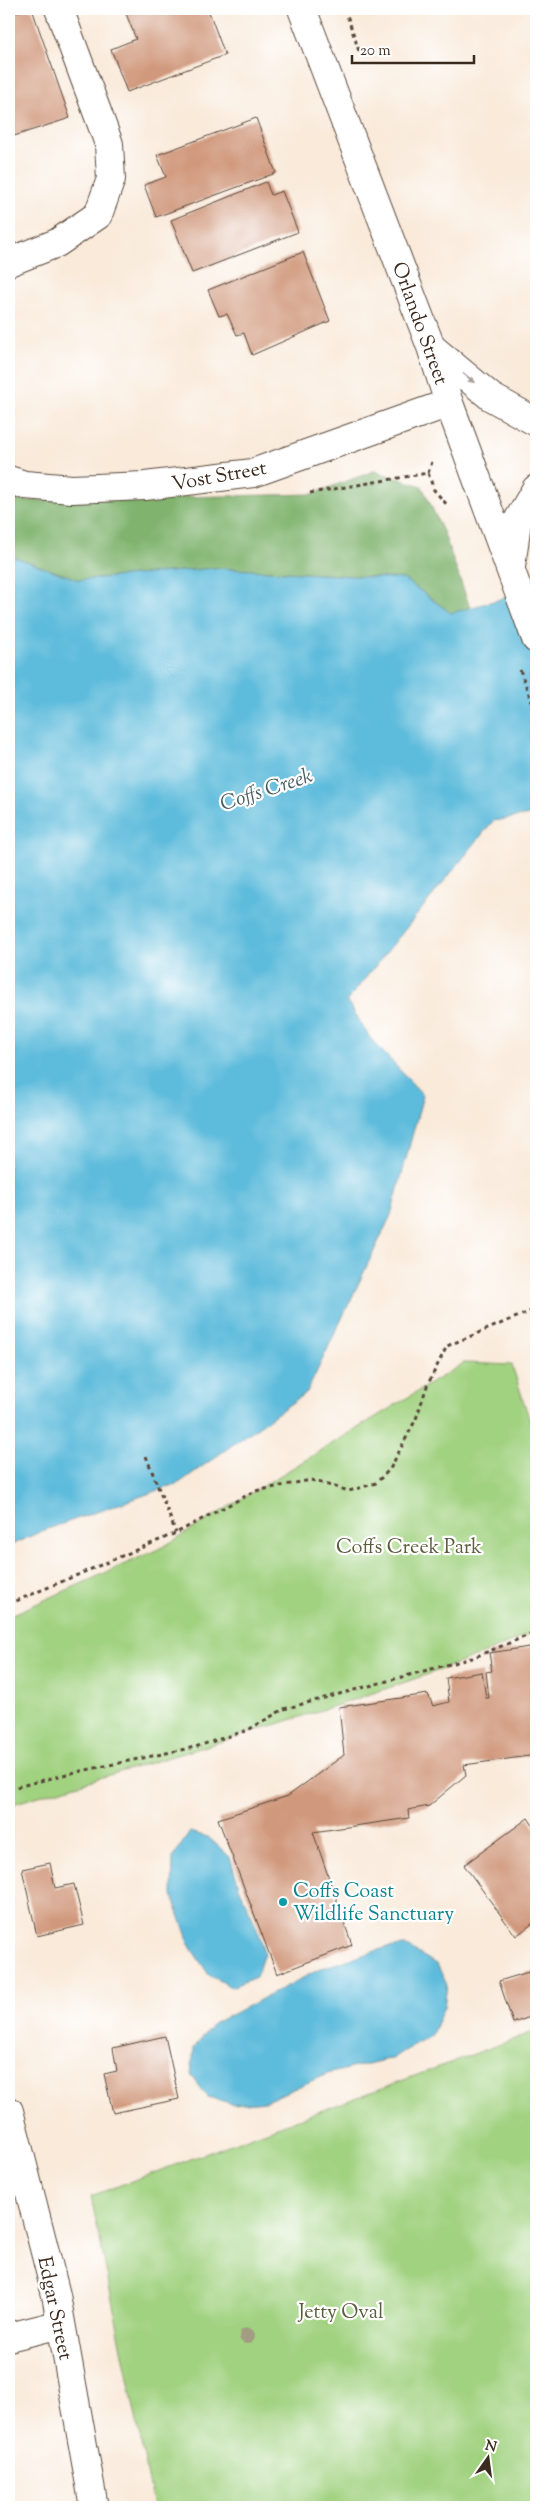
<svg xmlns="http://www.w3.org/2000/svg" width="545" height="2516" font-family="'Sorts Mill Goudy',serif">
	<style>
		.green { fill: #a1d280; stroke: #6e7e4f }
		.forest { fill: #80b46e; stroke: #5e6f46 }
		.water { fill: #5dbbdb; stroke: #4c727c }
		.building { fill: #d0987c }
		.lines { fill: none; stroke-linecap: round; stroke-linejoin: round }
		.minor-casing { stroke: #58473a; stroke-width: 30 }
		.path { stroke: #58473a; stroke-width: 3; stroke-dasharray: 4 4; stroke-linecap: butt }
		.minor { stroke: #fff; stroke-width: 28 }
		.rail { stroke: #3b2a1e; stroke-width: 4 }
		.tree { fill: #a29c83 }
		.oneway { fill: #a79f9a }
		.culture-dot { fill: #0f9aa8; stroke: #fff; stroke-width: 2 }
		.labels { text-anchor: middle; stroke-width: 4.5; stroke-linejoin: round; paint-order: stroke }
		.street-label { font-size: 20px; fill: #3b2a1e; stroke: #fff }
		.park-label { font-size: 20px; fill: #5a5c3b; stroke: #fff }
		.culture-label { font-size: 20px; fill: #0d838f; stroke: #fff; text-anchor: start }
		.water-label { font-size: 21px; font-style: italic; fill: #475d60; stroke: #fff }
	</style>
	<rect width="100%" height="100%" fill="#fff"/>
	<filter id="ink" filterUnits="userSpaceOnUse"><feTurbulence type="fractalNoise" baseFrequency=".02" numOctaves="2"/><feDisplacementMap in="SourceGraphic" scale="10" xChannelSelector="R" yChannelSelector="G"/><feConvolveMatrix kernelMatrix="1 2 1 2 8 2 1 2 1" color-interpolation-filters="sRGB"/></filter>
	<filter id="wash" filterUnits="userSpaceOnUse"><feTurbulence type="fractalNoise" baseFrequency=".0096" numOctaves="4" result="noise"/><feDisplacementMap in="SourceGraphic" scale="20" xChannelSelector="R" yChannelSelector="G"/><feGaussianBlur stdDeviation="1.12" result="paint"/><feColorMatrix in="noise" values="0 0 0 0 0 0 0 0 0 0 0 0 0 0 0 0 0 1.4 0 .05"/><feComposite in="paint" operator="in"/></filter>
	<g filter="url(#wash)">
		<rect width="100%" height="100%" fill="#f9eada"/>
		<!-- green -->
		<path class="green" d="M464,1363L512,1365L536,1440V1631C472,1661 405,1682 338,1705C229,1740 119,1772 9,1805V1616L163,1547Z
			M536,2031V2507H154L91,2196Z"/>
		<!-- forest -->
		<path class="forest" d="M374,471L422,486L444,534L470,608L451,613L404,579L215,568L79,580L9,555V501L312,494Z"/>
		<!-- water -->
		<path class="water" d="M9,555L79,580L215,568L404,579L451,613L536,589V814L493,821L347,1001L370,1038L423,1095L391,1215L307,1392L179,1483L42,1531L9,1546Z
			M190,1832L208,1837L230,1857L240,1889L259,1933L264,1953L256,1977L231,1987L209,1975L191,1948L172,1895L173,1857Z
			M405,1946L437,1964L447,1985L444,2007L431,2036L392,2058L327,2074L266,2101L234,2104L208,2097L191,2075L194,2048L213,2024L322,1968L385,1948Z"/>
		<g id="blocks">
			<!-- building -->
			<path class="building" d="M26,9H32L70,118L14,136L9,120V15Z
				M131,9H208L225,55L127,92L111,49L136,39L125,11Z
				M256,118L276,173L156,217L144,185L166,177L157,155Z
				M266,182L271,195L282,191L298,232L192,273L171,220Z
				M303,252L330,321L252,355L244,333L237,335L227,314L219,316L208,290Z
				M536,1646V1755L464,1765L466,1775L429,1806L408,1810L409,1818L313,1832L352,1945L277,1974L218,1819L288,1796L344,1755L339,1707L428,1694L433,1706L449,1702L446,1678L482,1672L486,1698H489L486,1672L492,1671L489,1653Z
				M528,1818L536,1830V1921L516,1936L464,1865Z
				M50,1863L55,1888L74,1884L84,1925L37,1936L22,1869Z
				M535,1970L536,2015L513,2023L499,1981Z
				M165,2036L179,2099L113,2113L104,2074L117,2071L113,2048Z"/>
		</g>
	</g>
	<g filter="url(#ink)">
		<use href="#blocks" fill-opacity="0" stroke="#58473a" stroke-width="1"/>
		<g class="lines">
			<defs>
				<path id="minor" d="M302,9L431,347L449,403L536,639
					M9,262L57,243L98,215L111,179L109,144L59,9
					M431,347L491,397L536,422
					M9,480L25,485L72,489L145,486L253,473L449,403
					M511,567L517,522L536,489
					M9,2111L56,2295L94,2507
					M9,2337L61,2324"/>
			</defs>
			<!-- minor casing -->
			<use href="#minor" class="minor-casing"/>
			<!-- path -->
			<path class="path" d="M345,9L360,54
				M428,473L432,462
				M310,493L428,473L434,490L448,506
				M520,670L536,713
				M146,1456L176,1533
				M9,1604L176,1533L255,1491L311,1480L349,1491L376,1483L390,1469L416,1419L427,1386L447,1346L536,1309
				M9,1789L67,1774L195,1747L248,1730L284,1709L472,1658L536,1632"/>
			<!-- minor -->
			<use href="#minor" class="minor"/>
			<!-- rail -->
			<path class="rail" d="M531,9L536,22"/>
		</g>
		<!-- trees -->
		<circle class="tree" cx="247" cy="2336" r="8"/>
		<!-- one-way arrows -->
		<defs><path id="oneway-solid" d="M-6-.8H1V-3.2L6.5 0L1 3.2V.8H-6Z" transform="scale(1.25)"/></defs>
		<use class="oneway" href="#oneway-solid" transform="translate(469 378) rotate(40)"/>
	</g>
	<!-- markers -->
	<circle class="culture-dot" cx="283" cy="1902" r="5"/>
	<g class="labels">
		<!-- street labels -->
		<g class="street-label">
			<text transform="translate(421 323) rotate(70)" y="7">Orlando Street</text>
			<text transform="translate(219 475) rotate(-10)" y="7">Vost Street</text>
			<text transform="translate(56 2308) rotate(78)" y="7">Edgar Street</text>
		</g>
		<!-- park labels -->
		<g class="park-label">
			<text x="409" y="1553">Coffs Creek Park</text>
			<text x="341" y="2318">Jetty Oval</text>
		</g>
		<!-- culture labels -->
		<g class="culture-label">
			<text x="293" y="1897">Coffs Coast<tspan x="293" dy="23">Wildlife Sanctuary</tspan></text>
		</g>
		<!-- water labels -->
		<g class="water-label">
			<text transform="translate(266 789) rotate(-18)" y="7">Coffs Creek</text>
		</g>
	</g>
	<!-- margin -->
	<rect width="545" height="2516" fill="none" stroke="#fff" stroke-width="30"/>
	<!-- north arrow -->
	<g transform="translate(488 2458) rotate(14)" stroke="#ffffff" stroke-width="4" paint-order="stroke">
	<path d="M0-4L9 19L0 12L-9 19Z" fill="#3b2a1e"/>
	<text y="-8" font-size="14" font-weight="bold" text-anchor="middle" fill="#3b2a1e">N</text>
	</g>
	<!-- scale -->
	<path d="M352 55v8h122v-8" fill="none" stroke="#3b2a1e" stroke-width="2.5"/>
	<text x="360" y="55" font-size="15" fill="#3b2a1e" stroke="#ffffff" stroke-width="4" paint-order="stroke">20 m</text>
</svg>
